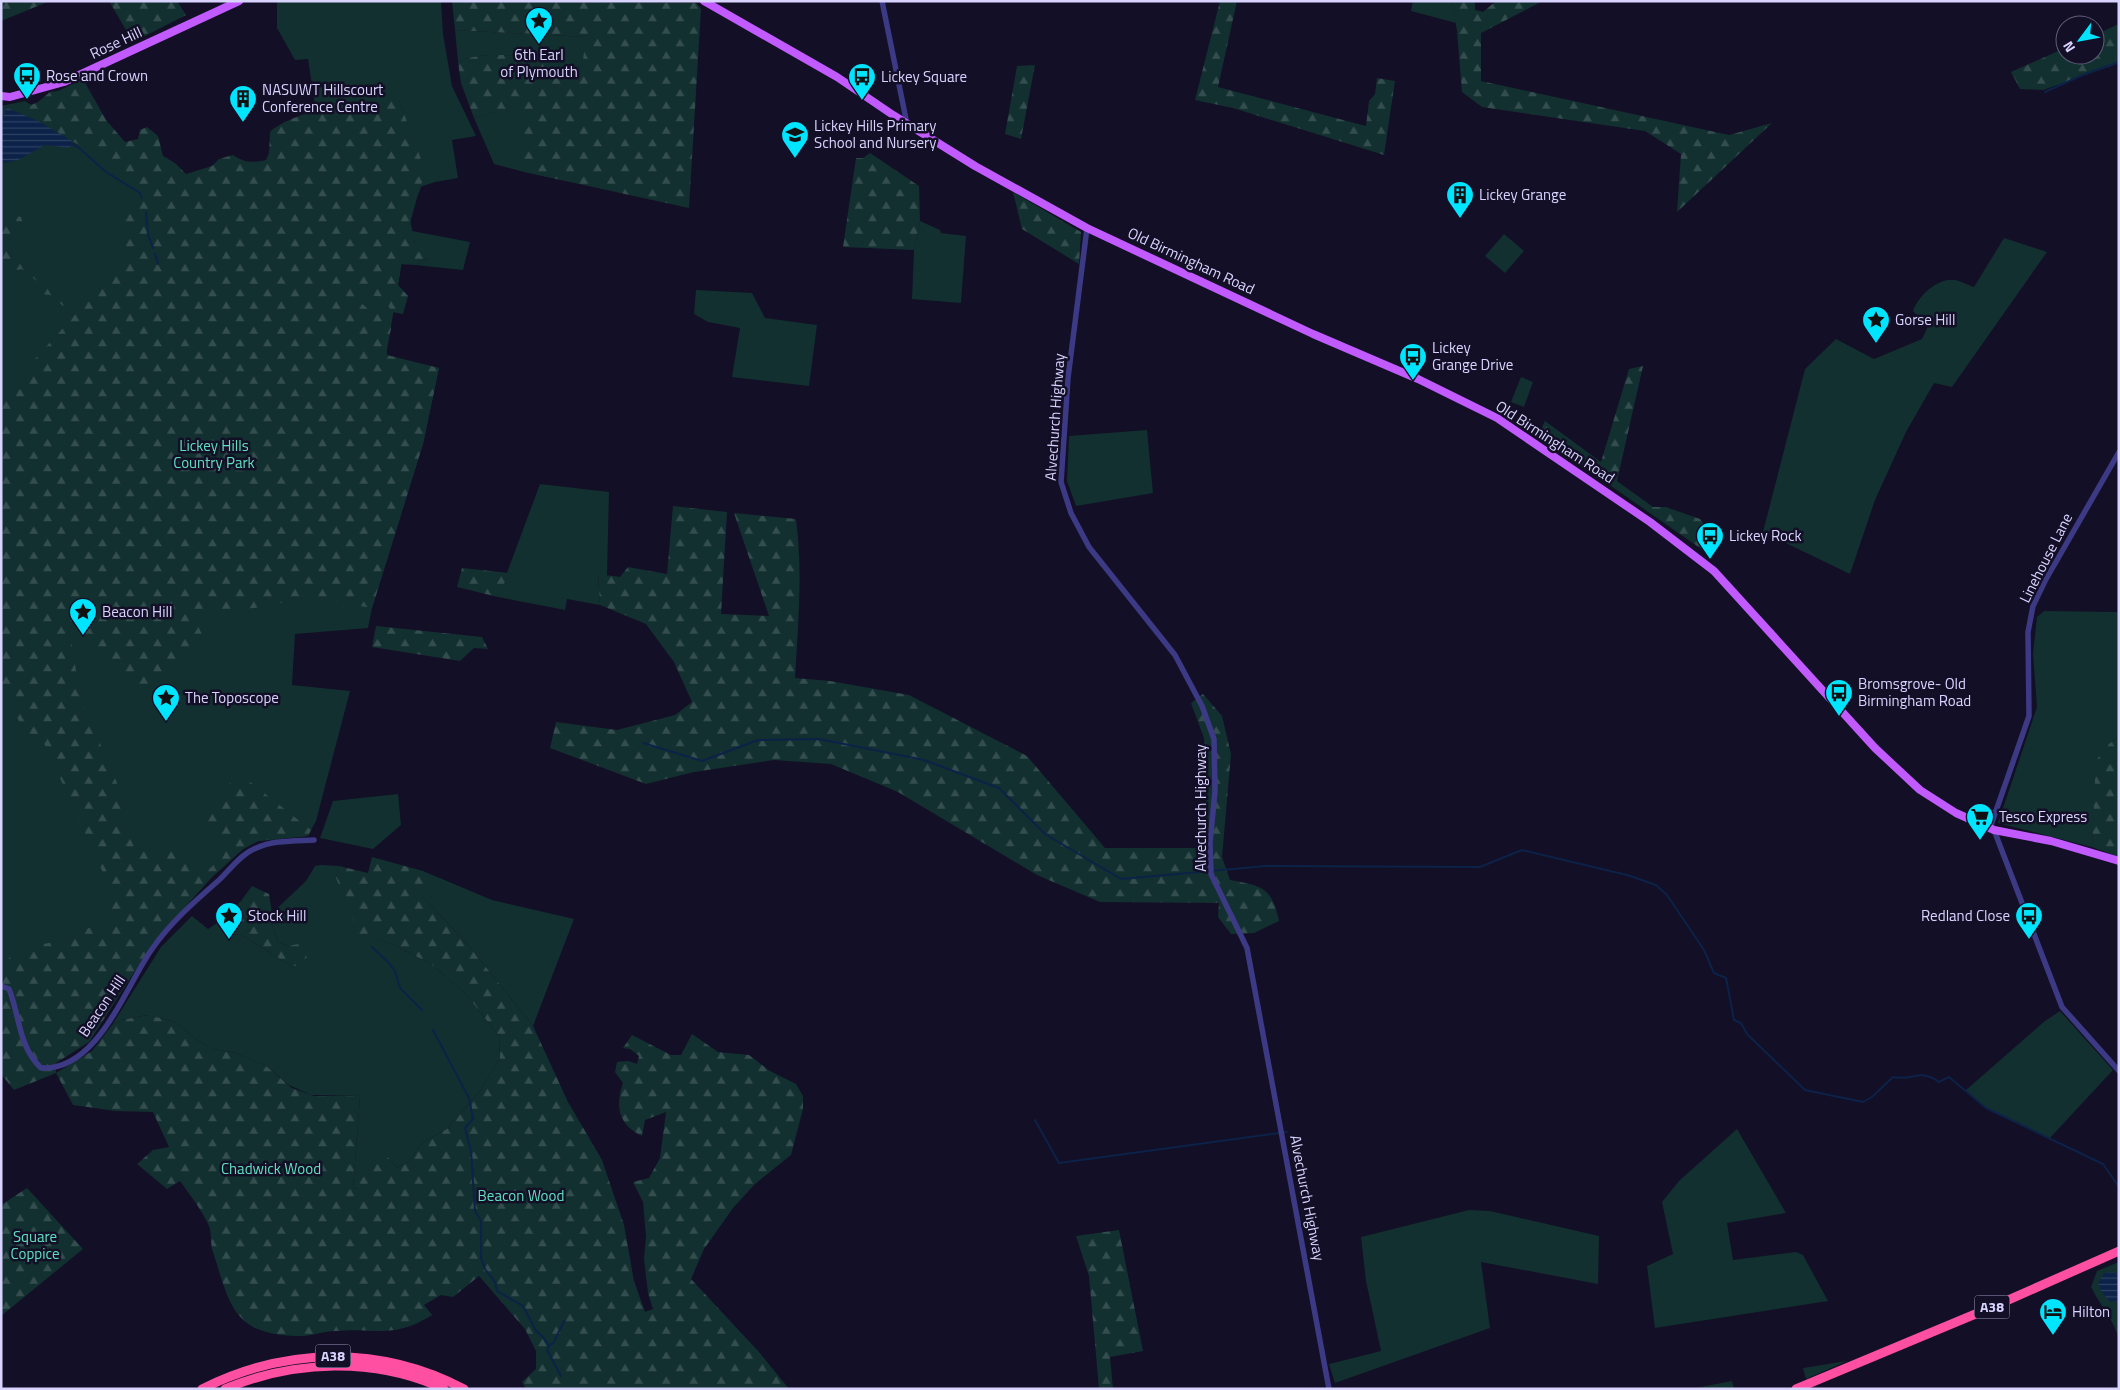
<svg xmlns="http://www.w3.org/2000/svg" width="2120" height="1390" font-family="'Titillium Web',sans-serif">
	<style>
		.green { fill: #12302f }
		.forest { fill: url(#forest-firs) }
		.water { fill: url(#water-rules) }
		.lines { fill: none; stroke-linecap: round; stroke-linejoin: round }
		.stream { stroke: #0c2248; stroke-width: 2 }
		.minor { stroke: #3d3a85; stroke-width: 5.5 }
		.major { stroke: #c25bff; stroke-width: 8 }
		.highway { stroke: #ff4fa3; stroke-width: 9 }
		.labels { text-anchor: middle; stroke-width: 5; stroke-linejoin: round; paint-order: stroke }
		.shield { fill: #130f26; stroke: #9e99be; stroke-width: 1 }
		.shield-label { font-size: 14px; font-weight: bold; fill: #d9d4ff }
		.street-label { font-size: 15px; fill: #d9d4ff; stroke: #130f26 }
		.poi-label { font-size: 15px; fill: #d9d4ff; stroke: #130f26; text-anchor: start }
		.park-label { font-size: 15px; fill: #5fe0c0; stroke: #130f26 }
	</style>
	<defs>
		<pattern id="forest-firs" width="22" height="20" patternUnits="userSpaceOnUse" patternTransform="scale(1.25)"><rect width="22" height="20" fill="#12302f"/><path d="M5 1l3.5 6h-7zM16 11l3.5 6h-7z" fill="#344d4e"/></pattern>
		<pattern id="water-rules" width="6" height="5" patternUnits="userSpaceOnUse" patternTransform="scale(1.25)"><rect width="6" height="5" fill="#0c2248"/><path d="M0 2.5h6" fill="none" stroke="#2f4163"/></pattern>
	</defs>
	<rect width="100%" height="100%" fill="#130f26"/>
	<!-- green -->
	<path class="green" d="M277,1H441L443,34L452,86L476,136L452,140L458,178L435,182L420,187L406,238L386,356L439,368L423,444L372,608L368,628L295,634L292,685L350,691L316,821L308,836L258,841L243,849L211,878L153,943L89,1042L1,964V106L25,101L173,189L419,156L399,100L368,95L316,112L308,59L295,60L277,28Z
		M1413,1H1452L1456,23L1411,11Z
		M455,30L587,37L582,67C548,60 489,47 458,62Z
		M494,112H524V172L494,164L474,118Z
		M920,221L940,230L941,233L966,236L961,303L912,299L914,250Z
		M412,231L470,242L463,270L415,265L428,258L415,243Z
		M1504,234L1524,251L1505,273L1485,256Z
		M2004,238L2047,252L1952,387L1934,383L1906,432L1875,500L1850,574L1763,532L1805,369L1836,339L1874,359L1922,339L1928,326L1913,311C1918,296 1938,277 1955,280C1961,281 1968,285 1974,287Z
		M696,290L752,293L765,318L817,325L809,386L732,377L740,328L708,322L694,314Z
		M1521,377L1533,382L1524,407L1511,402Z
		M1147,430L1153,493L1076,506L1067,481L1069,436Z
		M540,484L609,492L607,575H598L600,605L567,599L565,610L498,597Z
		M2044,611L2119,612V737L2110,743L2094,816L2092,847L1998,823L2037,707L2033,654L2037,617Z
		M398,794L401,825L373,849L320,838L333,801Z
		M321,865L339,866L336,878L377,939L394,945L431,964L465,993L499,1036L500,1058L480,1091L447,1129L423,1142L408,1162L397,1168L387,1156L359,1188L353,1189L360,1096L311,1095L289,1085L266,1066L236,1053L213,1049L194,1038L175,1022L147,1015L121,1020L112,1025L161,947L192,916L208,929L220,921L225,931L246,937L291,966L303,954L278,941L270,920L272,913L306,881L315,866Z
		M423,871L492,900L574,919L533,1026L469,946L423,897Z
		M2060,1011L2113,1070L2049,1139L1986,1108L1966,1090L2045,1021Z
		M1737,1129L1786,1213L1727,1223L1733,1260L1796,1252L1803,1255L1828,1301L1655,1328L1647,1266L1673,1254L1662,1202L1679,1181Z
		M1469,1210L1490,1211L1599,1236L1598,1284L1481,1262L1490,1328L1335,1383L1329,1364L1381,1351L1366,1281L1361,1237Z
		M2119,1262V1340C2114,1319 2100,1306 2091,1287L2097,1271Z
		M1847,1361L1806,1379L1803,1368Z"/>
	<!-- forest -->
	<path class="forest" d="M1,1H50L1,21Z
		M109,1H177L186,15L133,42Z
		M452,1L696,3L701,9L689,208L524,172V112H494L474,118L461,83L458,62C489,47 548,60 582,67L586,37L455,30Z
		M1220,1H1237L1218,87L1366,126L1369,101L1375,94L1377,78L1395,81L1384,155L1233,108L1195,100Z
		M1452,1H1475V10L1483,12L1496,1H1543L1481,33V81L1729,135L1772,123L1677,212L1681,154L1645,131L1482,107L1462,92L1457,31Z
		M2119,24V62L2114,65L2043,90L2020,89L2011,72L2065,48V55H2095V35Z
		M1035,65L1021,139L1005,134L1017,66Z
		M83,79L106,120L125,142L138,139L140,130L147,127L158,136L163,156L175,163L186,174L212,166L219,159L233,155C245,163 252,163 266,160L269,153L270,132C288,114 365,95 392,90L399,100L425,170L420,190L411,211L410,220L415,243L425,247L428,258L415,265L401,264L398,285L408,296L403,314L392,312L383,297L368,295L359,301L369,310L387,313C397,328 385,339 387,355L439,368L423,444L372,608L307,597L263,607L192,615L204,638L145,691L69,625L80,697L117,783L130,838L138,855L147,847L170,851L202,871L212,867L223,844L214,829L201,822L199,814L231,782L230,772L244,777L311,830L308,836L258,841L243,849L211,878L153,943L89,1042L56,1063V1073L92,1051L112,1025L121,1020L148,1015L175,1022L194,1038L213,1049L236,1053L266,1066L292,1088L314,1096H360L353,1189L359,1188L360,1173L387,1156L397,1168L408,1162L423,1142L447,1129L480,1091L500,1058L499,1036L465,993L431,964L394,945L377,939L362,940L336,878L339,866L368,873L372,857L423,871V897L469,946L533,1026L568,1102L602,1160L624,1225L634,1281L645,1312L653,1309L648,1293L644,1259L646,1236L643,1202L633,1182L649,1178L660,1158L666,1112L645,1120L642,1136C618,1125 615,1106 623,1083L615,1072L617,1062L628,1061L637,1064L639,1056L630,1049L623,1048L632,1035L671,1055H681L692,1034L718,1052L749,1055L770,1071L796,1084L803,1096V1109L791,1155L755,1184L733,1208L704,1249L691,1279L759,1352L789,1389H526L522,1382L536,1369V1351L525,1329L479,1276L453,1297L441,1295L424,1305L432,1315C392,1340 376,1327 336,1331C323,1331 310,1337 298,1336C232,1335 230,1304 213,1252C210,1244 212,1234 209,1226C202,1210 190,1195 180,1181L167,1189L137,1164L153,1150L169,1147L153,1112L116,1111L73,1105L56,1073L14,1090L1,1074V964L5,965L11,955H28L34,946L83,936L88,928L127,918L125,909L110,914L113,895L45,745L23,729L1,686V384L7,390L129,255L119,225L129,213L138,195L98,156L38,121L15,112L38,102L50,92L58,91Z
		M870,153L919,186L920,221L914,250L843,247L856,158H863Z
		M1013,192L1081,232L1079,264L1022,229Z
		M13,215L21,217L23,224L3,240L23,257L27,265L53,278L57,292L69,299L63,306L51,295L41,294L38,282L22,269L17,270L11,265L1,261V225Z
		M1643,366L1617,481L1653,507H1666L1700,519L1711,533L1714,547L1710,555L1538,435L1545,421L1601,462L1629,369Z
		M673,506L727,512L721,614L769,616L734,513L796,519C803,572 798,626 795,678L830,681L909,695L1027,756L1105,848H1200L1208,779L1204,738L1191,703L1203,694L1222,716L1231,754L1222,857L1230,880C1262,886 1272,887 1279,921L1254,933L1231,934L1218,917L1219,903L1100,902L1037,875L898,792L831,764L774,760L694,772L646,784L550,748L556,722L617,730L675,715L692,702L674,662L646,624L600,605L598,574L620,577L628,567L667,574Z
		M462,568L509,573L498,597L457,587Z
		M376,626L482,637L488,649L474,648L460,661L372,647Z
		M2119,737V857L2092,847L2096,760L2110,743Z
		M252,886L269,894L272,913L270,920L278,941L287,946L299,944L303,954L307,956L303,966H291L246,937L225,931L220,921L241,901Z
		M27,1188L83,1249L1,1316V1205Z
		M1119,1230L1143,1351L1110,1357L1113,1389H1099L1089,1276L1076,1236Z
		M1732,1381L1734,1389H1691Z"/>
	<!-- water -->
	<path class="water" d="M7,108L38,121L72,141L70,148L45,145L18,160L5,163L1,160V122Z
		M2114,1272L2119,1277V1300L2110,1302L2101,1291L2098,1283L2104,1273Z"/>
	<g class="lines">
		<!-- stream -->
		<path class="stream" d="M2045,92L2085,74L2119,62
			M72,144L78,147L106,172L140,193L142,198
			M146,212L148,234L153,248
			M155,254L158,264
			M643,743L702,761L758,740L819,739L924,760L999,788L1045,834L1121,879L1266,866L1480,867L1522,850L1627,875L1656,885L1667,895L1704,950L1714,973L1726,978L1734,1020L1741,1023L1747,1034L1805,1090L1863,1102L1872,1097L1893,1077C1914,1081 1919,1068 1939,1082L1949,1077L1986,1108L2103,1164L2119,1187
			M372,947L389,963L395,971L400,988L422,1010
			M433,1030L469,1098L473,1119L465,1128L471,1151L475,1211L481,1221V1258L485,1269L495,1282L497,1291L523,1306L536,1331L543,1337L549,1346L547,1350L561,1376
			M1035,1120L1059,1163L1287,1132
			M549,1346L554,1342L564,1321"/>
		<!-- minor -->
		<path class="minor" d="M882,1L907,124
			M1087,228L1068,378L1061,482L1071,513L1089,547L1175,655L1202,706L1214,739L1215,791L1210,843L1211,874L1247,948L1329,1389
			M1990,828L2029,716L2028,632L2033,606L2045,581L2119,452
			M1994,830L2062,1007L2119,1071
			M1,986L9,989C20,1016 18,1046 41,1068C98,1071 125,987 152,949C170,923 194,902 218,881C229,871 240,855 254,849C273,840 294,841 314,840"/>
		<!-- major -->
		<path class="major" d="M704,1L837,77L893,115L975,166L1087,228L1313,334L1418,379L1497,418L1650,522L1714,571L1875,748L1920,790L1956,813L1994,830L2051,841L2119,861
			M1,96L10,97L64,82L239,1"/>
		<!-- highway -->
		<path class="highway" d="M202,1389C285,1347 381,1345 464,1389
			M225,1389C294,1360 375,1357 444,1389
			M1796,1389L1997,1305L2119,1251"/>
	</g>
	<!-- icons -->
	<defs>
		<symbol id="sight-pin" viewBox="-11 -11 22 30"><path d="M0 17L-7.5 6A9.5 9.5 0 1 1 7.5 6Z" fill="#00e5ff" stroke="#130f26"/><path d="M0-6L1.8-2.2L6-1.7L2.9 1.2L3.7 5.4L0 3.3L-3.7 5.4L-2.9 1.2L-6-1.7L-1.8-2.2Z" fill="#111"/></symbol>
		<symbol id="bus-pin" viewBox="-11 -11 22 30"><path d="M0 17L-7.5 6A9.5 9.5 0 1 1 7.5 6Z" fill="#00e5ff" stroke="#130f26"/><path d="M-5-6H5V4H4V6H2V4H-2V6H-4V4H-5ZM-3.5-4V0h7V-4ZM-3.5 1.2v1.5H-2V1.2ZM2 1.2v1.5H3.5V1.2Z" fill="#111"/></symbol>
		<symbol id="building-pin" viewBox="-11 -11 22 30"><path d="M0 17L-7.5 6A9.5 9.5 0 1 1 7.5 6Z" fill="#00e5ff" stroke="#130f26"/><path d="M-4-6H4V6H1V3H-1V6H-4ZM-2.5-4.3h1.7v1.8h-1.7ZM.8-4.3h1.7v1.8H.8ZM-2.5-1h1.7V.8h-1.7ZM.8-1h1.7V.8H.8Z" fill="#111"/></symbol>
		<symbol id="school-pin" viewBox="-11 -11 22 30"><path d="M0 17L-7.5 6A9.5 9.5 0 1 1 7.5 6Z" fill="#00e5ff" stroke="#130f26"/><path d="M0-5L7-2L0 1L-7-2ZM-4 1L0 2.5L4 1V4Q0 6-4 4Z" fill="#111"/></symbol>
		<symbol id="supermarket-pin" viewBox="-11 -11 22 30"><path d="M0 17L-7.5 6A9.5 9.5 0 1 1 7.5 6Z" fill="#00e5ff" stroke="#130f26"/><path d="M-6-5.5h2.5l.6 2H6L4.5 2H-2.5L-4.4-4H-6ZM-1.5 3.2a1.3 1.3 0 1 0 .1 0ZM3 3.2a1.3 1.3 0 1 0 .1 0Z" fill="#111"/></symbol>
		<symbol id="hotel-pin" viewBox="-11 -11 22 30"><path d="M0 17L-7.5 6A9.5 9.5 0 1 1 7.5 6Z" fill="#00e5ff" stroke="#130f26"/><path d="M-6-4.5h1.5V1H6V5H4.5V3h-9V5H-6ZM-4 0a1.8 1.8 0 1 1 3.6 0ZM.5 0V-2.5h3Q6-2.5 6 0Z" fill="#111"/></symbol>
	</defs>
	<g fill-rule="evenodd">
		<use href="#sight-pin" x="523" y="5" width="32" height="43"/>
		<use href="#bus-pin" x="11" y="60" width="32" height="43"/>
		<use href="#bus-pin" x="846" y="61" width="32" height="43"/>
		<use href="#building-pin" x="227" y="83" width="32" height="43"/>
		<use href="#school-pin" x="779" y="119" width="32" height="43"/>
		<use href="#building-pin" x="1444" y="179" width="32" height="43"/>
		<use href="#sight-pin" x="1860" y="304" width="32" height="43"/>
		<use href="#bus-pin" x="1397" y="341" width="32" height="43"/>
		<use href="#bus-pin" x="1694" y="520" width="32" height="43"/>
		<use href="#sight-pin" x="67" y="596" width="32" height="43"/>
		<use href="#bus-pin" x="1823" y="677" width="32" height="43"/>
		<use href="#sight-pin" x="150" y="682" width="32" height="43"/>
		<use href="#supermarket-pin" x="1964" y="801" width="32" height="43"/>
		<use href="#sight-pin" x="213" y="900" width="32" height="43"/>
		<use href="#bus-pin" x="2013" y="900" width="32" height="43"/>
		<use href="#hotel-pin" x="2037" y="1296" width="32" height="43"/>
	</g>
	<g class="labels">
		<!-- shield labels -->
		<g class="shield">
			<rect x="1974.5" y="1295.5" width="35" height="23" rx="4"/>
			<rect x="315.5" y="1344.5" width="35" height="23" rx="4"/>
		</g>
		<g class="shield-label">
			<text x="1992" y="1312">A38</text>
			<text x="333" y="1361">A38</text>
		</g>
		<!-- street labels -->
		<g class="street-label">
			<text transform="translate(116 43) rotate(-25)" y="5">Rose Hill</text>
			<text transform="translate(1191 261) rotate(25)" y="5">Old Birmingham Road</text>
			<text transform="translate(1055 417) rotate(-86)" y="5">Alvechurch Highway</text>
			<text transform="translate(1555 442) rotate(33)" y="5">Old Birmingham Road</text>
			<text transform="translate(2046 558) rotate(-63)" y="5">Linehouse Lane</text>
			<text transform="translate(1201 808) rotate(-90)" y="5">Alvechurch Highway</text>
			<text transform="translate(102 1006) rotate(-56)" y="5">Beacon Hill</text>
			<text transform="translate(1307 1198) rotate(79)" y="5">Alvechurch Highway</text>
		</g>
		<!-- poi labels -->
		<g class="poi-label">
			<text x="539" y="60" text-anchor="middle">6th Earl<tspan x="539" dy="17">of Plymouth</tspan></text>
			<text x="46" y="81">Rose and Crown</text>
			<text x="881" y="82">Lickey Square</text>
			<text x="262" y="95">NASUWT Hillscourt<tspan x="262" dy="17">Conference Centre</tspan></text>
			<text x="814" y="131">Lickey Hills Primary<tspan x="814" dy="17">School and Nursery</tspan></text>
			<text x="1479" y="200">Lickey Grange</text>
			<text x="1895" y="325">Gorse Hill</text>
			<text x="1432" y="353">Lickey<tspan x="1432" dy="17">Grange Drive</tspan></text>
			<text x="1729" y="541">Lickey Rock</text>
			<text x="102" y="617">Beacon Hill</text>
			<text x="1858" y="689">Bromsgrove- Old<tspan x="1858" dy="17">Birmingham Road</tspan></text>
			<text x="185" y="703">The Toposcope</text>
			<text x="1999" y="822">Tesco Express</text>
			<text x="248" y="921">Stock Hill</text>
			<text x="2010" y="921" text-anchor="end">Redland Close</text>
			<text x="2072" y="1317">Hilton</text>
		</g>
		<!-- park labels -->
		<g class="park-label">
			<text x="214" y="451">Lickey Hills<tspan x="214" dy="17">Country Park</tspan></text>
			<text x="271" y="1174">Chadwick Wood</text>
			<text x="521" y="1201">Beacon Wood</text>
			<text x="35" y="1242">Square<tspan x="35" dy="17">Coppice</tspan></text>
		</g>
	</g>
	<!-- border -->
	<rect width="2120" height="1390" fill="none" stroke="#d9d4ff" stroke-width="5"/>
	<!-- north arrow -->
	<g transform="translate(2080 40) rotate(238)"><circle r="24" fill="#130f26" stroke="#625e7d"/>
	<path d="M0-4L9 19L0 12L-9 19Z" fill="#00e5ff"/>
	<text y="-8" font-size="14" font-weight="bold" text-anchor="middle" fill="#d9d4ff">N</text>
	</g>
</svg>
